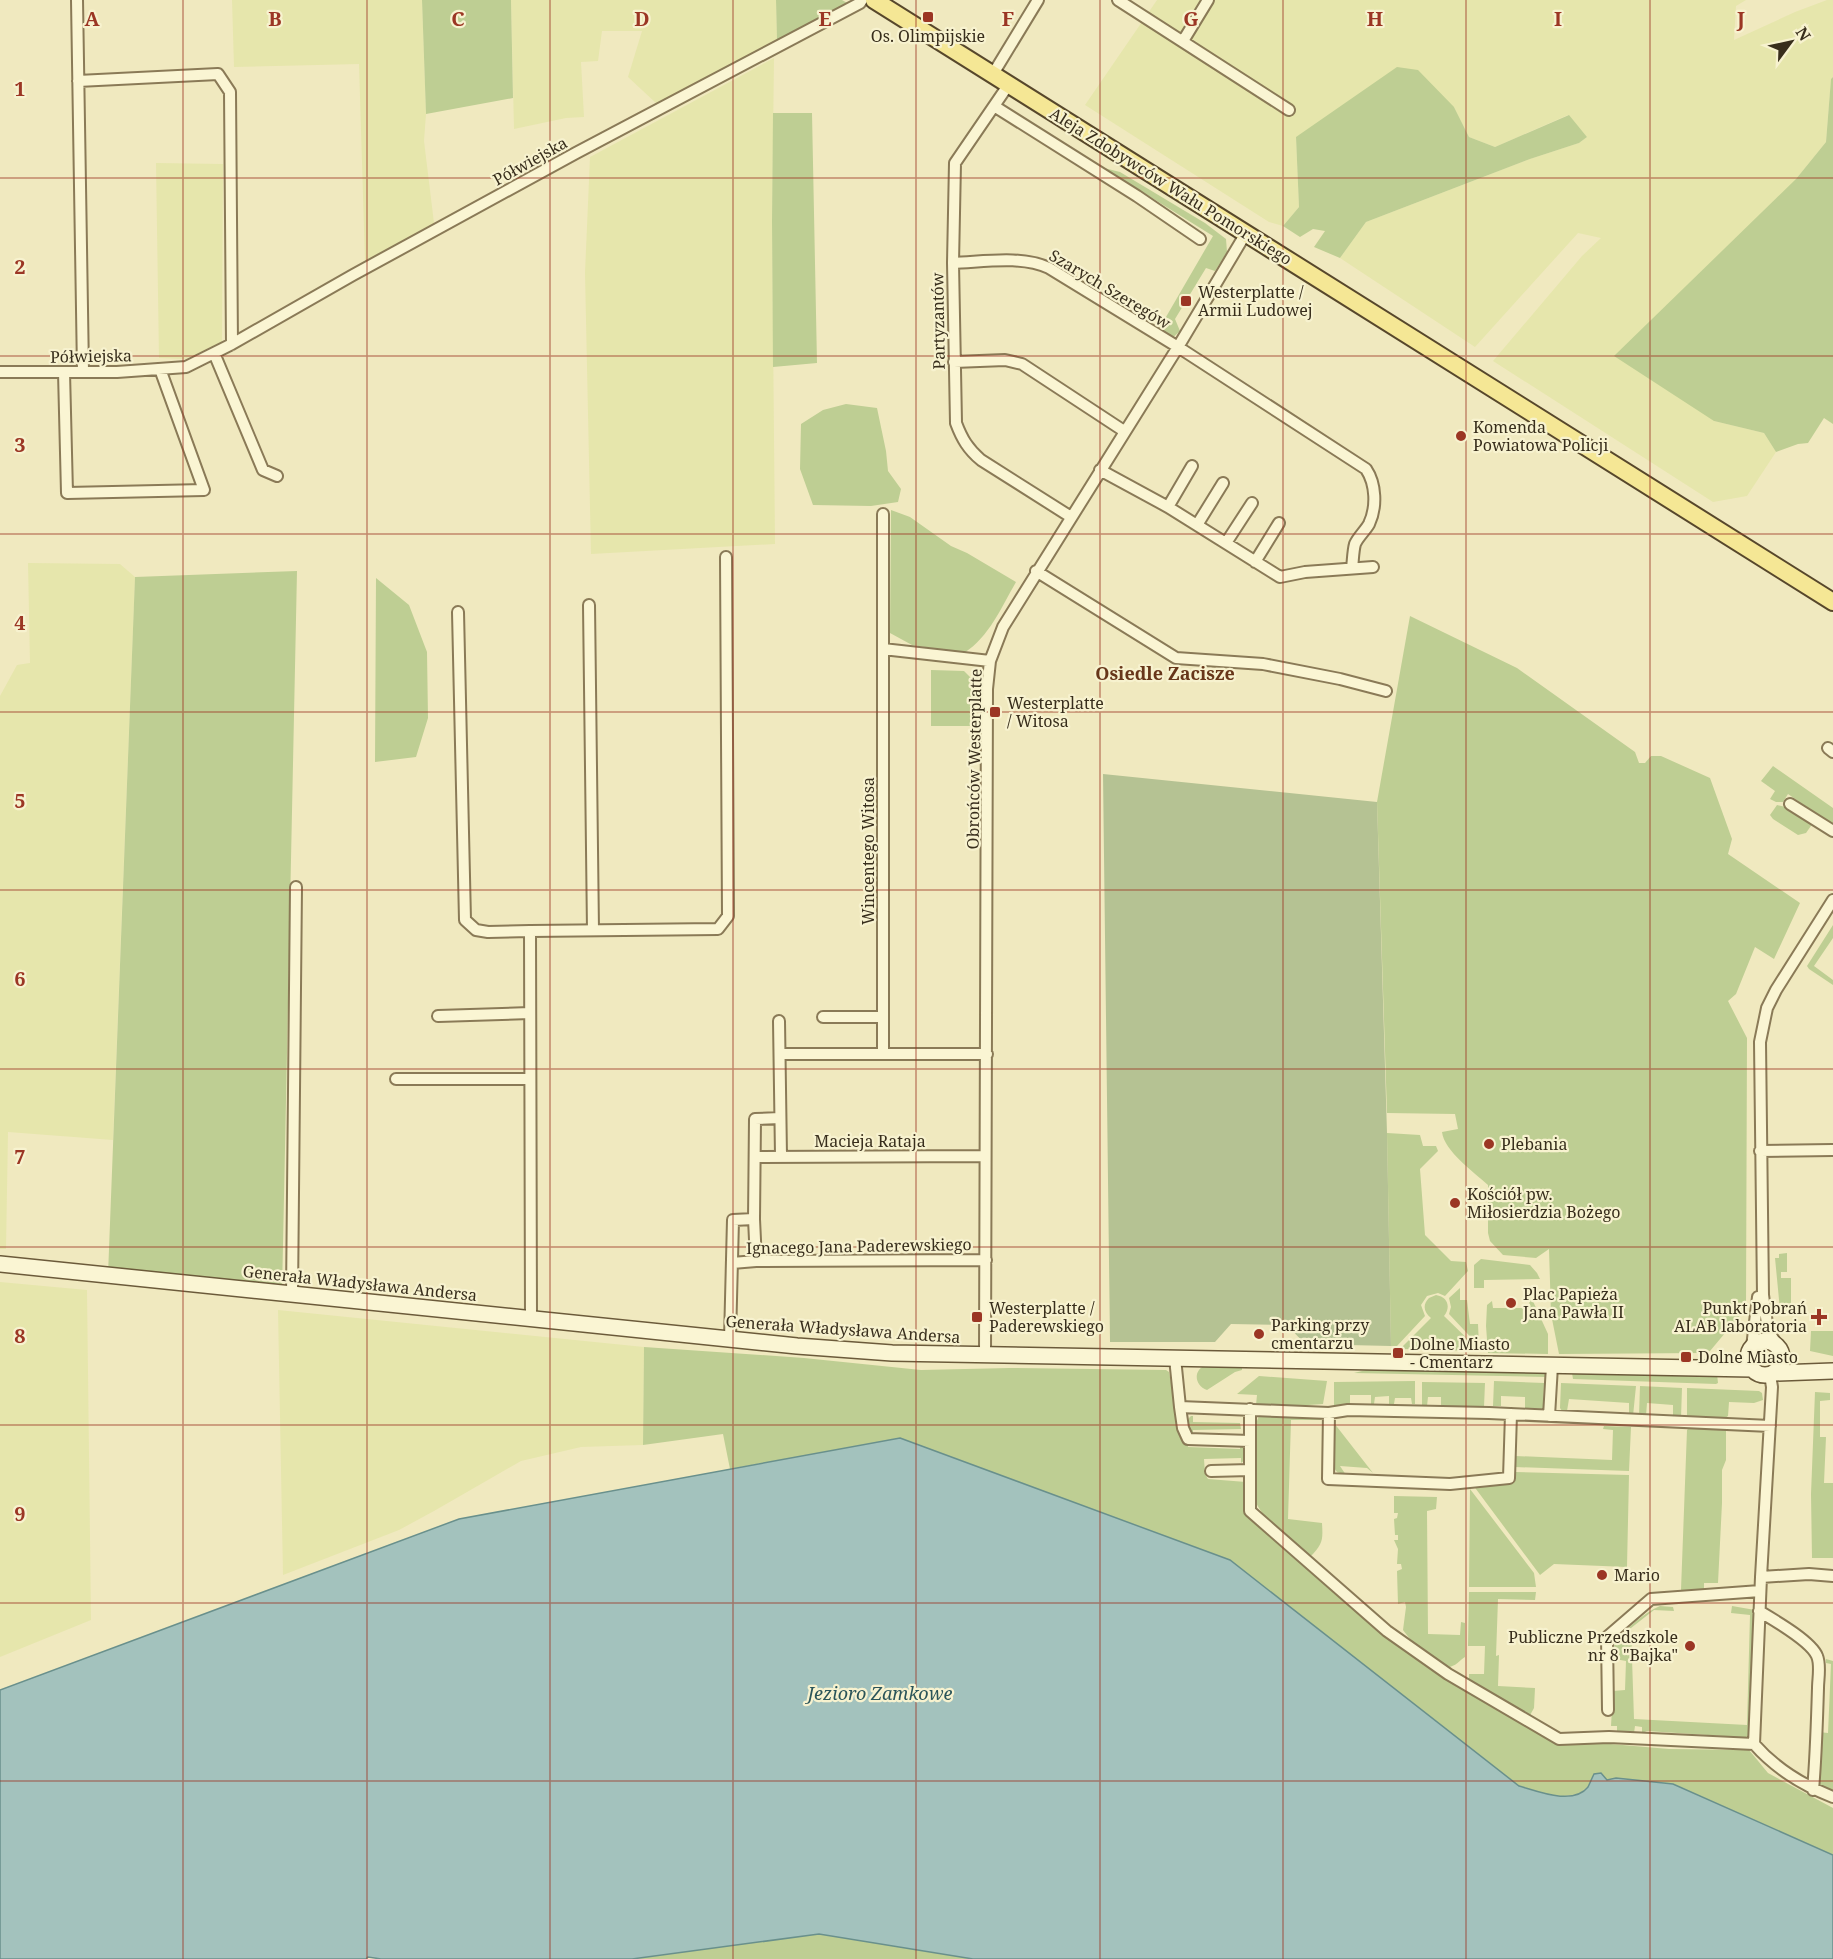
<svg xmlns="http://www.w3.org/2000/svg" width="1833" height="1959" font-family="'Noto Serif',serif">
	<style>
		.farmland { fill: #e6e6ac }
		.green { fill: #bece93 }
		.cemetery { fill: #b5c293 }
		.water { fill: #a3c2bd; stroke: #69908c; stroke-width: 1.5 }
		.lines { fill: none; stroke-linecap: round; stroke-linejoin: round }
		.street-casing { stroke: #8a7a57; stroke-width: 14 }
		.secondary-casing { stroke: #6b5a3a; stroke-width: 18 }
		.primary-casing { stroke: #57472b; stroke-width: 20 }
		.street { stroke: #faf5d3; stroke-width: 10 }
		.secondary { stroke: #faf5d3; stroke-width: 15 }
		.primary { stroke: #f5e795; stroke-width: 16 }
		.grid { fill: none; stroke: #9b3624; stroke-width: 1.5; stroke-opacity: 0.55 }
		.poi-dot { fill: #9b3624; stroke: #f7f2cf; stroke-width: 2 }
		.labels { text-anchor: middle; stroke-width: 4.5; stroke-linejoin: round; paint-order: stroke }
		.poi-label { font-size: 16px; fill: #382e1c; stroke: #f7f2cf; text-anchor: start }
		.street-label { font-size: 16px; fill: #382e1c; stroke: #f7f2cf }
		.neighbourhood-label { font-size: 18px; font-weight: bold; fill: #673619; stroke: #f7f2cf }
		.water-label { font-size: 18px; font-style: italic; fill: #2a5459; stroke: #f7f2cf }
		.grid-label { font-size: 20px; text-anchor: middle; font-weight: bold; fill: #9b3624; stroke: #f7f2cf; stroke-width: 4.5; stroke-linejoin: round; paint-order: stroke }
	</style>
	<rect width="100%" height="100%" fill="#f0e9bf"/>
	<!-- farmland -->
	<path class="farmland" d="M232,0H422L426,114L424,141L434,223L365,261L359,64L234,67Z
		M511,0H776L777,40L657,104L628,77L642,31H602L598,61L581,62L584,117L566,118L514,129Z
		M1157,0H1746L1736,6L1734,40L1795,12L1827,0H1833V77L1831,79L1826,142L1796,179L1714,421L1764,433L1776,452L1747,496L1713,502L1493,361L1582,256L1601,238L1578,233L1475,347L1340,258L1366,222L1530,159L1579,143L1587,137L1568,115L1495,147L1469,137L1454,107L1296,137L1299,207L1283,226L1269,222L1085,105Z
		M774,58L772,221L775,544L591,554L585,273L590,157Z
		M156,163L223,164L222,342L202,353L184,359L159,358Z
		M28,563L120,564L135,577L113,1140L8,1132L6,1249H0V696L17,665L30,663Z
		M0,1282L87,1290L91,1620L0,1657Z
		M278,1310L644,1347L643,1445L581,1447L521,1461L434,1511L399,1530L283,1575Z"/>
	<!-- green -->
	<path class="green" d="M422,0H511L513,98L426,114Z
		M776,0H842L849,4L777,40Z
		M1397,67L1418,70L1454,107L1469,137L1495,147L1569,115L1587,137L1579,143L1530,159L1366,222L1340,258L1314,247L1325,231L1313,229L1300,237L1283,226L1299,207L1296,137Z
		M1833,77V424L1824,418L1808,443L1798,444L1776,452L1764,433L1714,421L1614,356L1796,179L1826,142L1831,79Z
		M773,113H812L817,363L773,367L772,221Z
		M1104,168L1120,172L1205,223L1226,239L1227,252L1215,271L1206,268L1175,319L1180,331L1168,342L1159,329L1213,236Z
		M846,404L877,408L886,451L888,471L901,489L898,502L871,506L813,505L800,469L801,424L823,410Z
		M891,510L910,517L951,546L967,553L1016,582C1001,608 989,637 964,653L912,645L890,633Z
		M297,571L282,1293L108,1275L135,577Z
		M376,578L409,605L427,652L428,718L416,757L375,762Z
		M1410,616L1517,668L1635,752L1639,763H1645L1651,756H1661L1710,778L1732,839L1728,854L1800,903L1774,959L1755,947L1736,994L1728,1001L1747,1038L1746,1308L1710,1351L1703,1353L1559,1354L1551,1314L1549,1249L1536,1258L1503,1255L1490,1241L1488,1233V1185C1474,1172 1444,1151 1442,1132L1458,1129L1455,1114L1387,1113L1377,802Z
		M931,670L964,671L972,679V726H931Z
		M1773,766L1833,808V825L1788,794L1783,802H1776L1770,799L1775,791L1761,781Z
		M1777,805L1790,808L1813,823L1806,833L1798,835L1773,819L1770,815Z
		M1833,925V938L1814,966L1833,980V985L1809,969L1807,966Z
		M1387,1133L1420,1135L1423,1146H1436L1438,1151L1420,1169L1425,1235L1451,1261L1466,1262L1468,1271L1445,1296L1438,1293L1427,1296L1421,1305L1425,1316L1397,1346H1391Z
		M1787,1253V1272H1781V1278H1791V1310L1794,1312L1792,1315L1784,1310H1780L1775,1258H1779V1254Z
		M1481,1259L1530,1265L1537,1273L1540,1279L1484,1280V1288H1474V1265Z
		M1460,1288V1300H1467L1470,1324H1478L1479,1346L1449,1314L1451,1307L1449,1298Z
		M1436,1295C1448,1297 1451,1307 1444,1316L1480,1351L1400,1349L1431,1318C1424,1312 1422,1305 1429,1298Z
		M1529,1299H1532L1548,1334V1354L1488,1353L1486,1326L1487,1305L1492,1301L1493,1308H1530Z
		M1811,1331H1833V1356L1810,1351Z
		M644,1347L804,1358L921,1370L1009,1368L1166,1370L1169,1372L1179,1423L1188,1442V1447L1240,1449V1444L1244,1448L1246,1459L1241,1463V1458L1204,1459L1205,1474L1208,1479L1246,1482V1515L1385,1634L1552,1739L1669,1749L1749,1750L1768,1773L1833,1808V1855L1673,1784L1616,1778L1587,1787L1579,1794L1556,1797L1519,1786L1230,1560L900,1438L730,1469L723,1434L643,1445Z
		M1206,1365H1240L1242,1367V1370L1235,1372L1207,1390C1194,1385 1193,1370 1206,1365Z
		M1370,1369L1543,1370L1546,1377L1354,1373Z
		M1572,1373L1717,1374L1718,1383L1716,1384L1573,1379Z
		M1259,1376L1327,1381L1323,1404L1294,1406L1256,1405L1257,1395L1237,1394Z
		M1415,1381V1404H1412L1411,1398H1395L1394,1404H1389V1396L1375,1397L1374,1404H1371V1395H1350V1405H1334V1382Z
		M1494,1381L1544,1383L1543,1409L1525,1408V1397L1501,1396V1406H1493Z
		M1422,1382L1485,1383L1484,1407L1441,1406V1397H1428L1427,1406H1422Z
		M1561,1383L1636,1386L1633,1416H1629V1403L1569,1399L1567,1411H1562L1560,1408Z
		M1640,1386L1682,1388L1681,1418H1673V1405L1647,1403L1646,1416H1639Z
		M1687,1388L1759,1391L1762,1393L1763,1400L1754,1403L1729,1402L1728,1416L1725,1418L1687,1417Z
		M1815,1392L1830,1393V1400L1820,1401V1437H1826L1824,1483H1833V1558H1812L1811,1494Z
		M1260,1413L1320,1416L1321,1420H1291L1288,1519L1322,1523C1323,1540 1323,1544 1310,1557C1289,1544 1268,1525 1256,1503L1257,1421Z
		M1191,1416H1193V1422L1240,1423L1241,1429L1193,1430V1436L1188,1430L1189,1418Z
		M1334,1423L1373,1473L1367,1468L1340,1466L1346,1475L1337,1472L1334,1468Z
		M1604,1426L1631,1427L1629,1471L1515,1467V1456L1612,1460L1613,1430L1603,1429Z
		M1689,1428L1726,1429V1460L1722,1470V1503L1718,1583H1704V1590H1681L1687,1430Z
		M1515,1472L1629,1475L1627,1567L1554,1564L1540,1575L1473,1485L1515,1482Z
		M1470,1489L1534,1573L1536,1587H1469Z
		M1394,1496L1437,1497L1436,1509L1427,1511L1428,1634L1460,1635L1461,1622L1465,1623V1657C1460,1660 1455,1667 1448,1667C1434,1667 1411,1641 1403,1630L1406,1607L1405,1602L1398,1604L1397,1571L1402,1569L1401,1564H1397L1398,1549L1394,1540H1398V1535H1395L1394,1519L1397,1518L1398,1513H1394Z
		M1469,1592H1536L1535,1600L1498,1599L1496,1656L1499,1655L1498,1686L1535,1688L1534,1708L1529,1717L1469,1681V1674H1484L1485,1646H1468Z
		M1660,1606L1673,1607L1674,1611L1654,1610L1631,1628L1634,1719L1747,1725L1750,1615L1731,1613L1732,1606L1755,1610L1750,1735C1742,1740 1730,1741 1723,1736L1647,1731L1642,1733V1727L1635,1726L1634,1733H1617V1726H1611L1613,1691L1625,1690L1626,1661L1615,1659L1614,1642C1627,1629 1643,1613 1660,1606Z
		M1826,1659L1833,1661V1794L1817,1788L1819,1732L1828,1733L1831,1664L1826,1663Z
		M819,1934L973,1959H632Z"/>
	<!-- cemetery -->
	<path class="cemetery" d="M1103,774L1377,802L1387,1133L1391,1346L1305,1344L1287,1325L1231,1324L1215,1342H1110Z"/>
	<!-- water -->
	<path class="water" d="M900,1438L1230,1560L1519,1786C1537,1791 1573,1806 1588,1787C1590,1783 1592,1778 1594,1774L1601,1773L1607,1780L1616,1778L1673,1784L1833,1855V1959H973L819,1934L632,1959H381L368,1957L366,1959H0V1690L459,1519Z"/>
	<g class="lines">
		<defs>
			<path id="street" d="M77,0L83,371
				M1118,0L1289,110
				M1183,41L1208,0
				M993,74L1038,0
				M78,81L218,74L230,92L232,344
				M1009,84L955,163L953,263L956,423C962,439 968,449 981,460L1071,517
				M994,106L1137,196L1200,239
				M953,263C983,262 1021,255 1049,268L1178,347L1366,469C1376,484 1377,507 1369,524C1365,531 1358,537 1355,544C1353,551 1353,561 1352,568
				M214,353L263,470L277,476
				M954,362L1005,360L1022,364L1124,431
				M0,372H117L186,367L232,344L353,275L576,153L860,3L862,0
				M64,372L67,493L204,490L160,369
				M1100,470L1168,507L1280,577L1305,572L1373,567
				M1168,507L1192,466
				M883,514V1054
				M1197,525L1223,483
				M1226,543L1252,503
				M1255,562L1279,523
				M1036,571L1176,658L1263,664L1340,679L1386,691
				M589,605L593,930
				M458,612L465,920L476,930L488,932L530,931
				M883,649L990,661
				M1828,748L1833,752
				M1790,804L1833,831
				M438,1016L530,1013
				M823,1017H883
				M779,1021L781,1156
				M780,1054H987
				M396,1079H530
				M1760,1151L1833,1150
				M755,1157L985,1156
				M756,1261L754,1219L755,1119L780,1118
				M732,1263L756,1261L986,1260
				M292,1294L296,887
				M531,1318L530,931L718,929L728,916L726,557
				M730,1339L733,1220L754,1219
				M1778,1346L1768,1331L1763,1295L1760,1042L1767,1008L1776,990L1833,900
				M1752,1347L1758,1297
				M985,1356L987,689L990,661L1003,627L1178,347L1246,233
				M1175,1358L1180,1407L1329,1413L1348,1410L1489,1413L1770,1426
				M1180,1407L1183,1428L1188,1439L1250,1441
				M1250,1409V1511L1387,1631L1448,1674L1559,1739L1609,1737L1754,1744C1776,1769 1802,1785 1833,1797
				M1329,1413L1328,1479L1450,1484L1509,1478L1511,1414
				M1549,1416L1552,1366
				M1211,1471L1250,1470
				M1761,1577L1809,1574L1833,1576
				M1759,1611C1774,1620 1811,1641 1817,1656C1821,1665 1818,1679 1818,1688C1817,1722 1816,1756 1813,1790
				M1608,1710L1607,1637L1651,1599L1760,1591
				M1754,1744L1761,1577L1772,1387L1770,1375"/>
			<path id="secondary" d="M0,1264L797,1346L892,1353L1752,1369
				M1748 1358a17 17 0 1 1 34 0a17 17 0 1 1-34 0Z
				M1775,1373L1833,1371"/>
			<path id="primary" d="M874,0L1833,602"/>
		</defs>
		<!-- street casing -->
		<use href="#street" class="street-casing"/>
		<!-- secondary casing -->
		<use href="#secondary" class="secondary-casing"/>
		<!-- primary casing -->
		<use href="#primary" class="primary-casing"/>
		<!-- street -->
		<use href="#street" class="street"/>
		<!-- secondary -->
		<use href="#secondary" class="secondary"/>
		<!-- primary -->
		<use href="#primary" class="primary"/>
	</g>
	<!-- grid -->
	<path class="grid" d="M183,0V1959M367,0V1959M550,0V1959M733,0V1959M916,0V1959M1100,0V1959M1283,0V1959M1466,0V1959M1650,0V1959M0,178H1833M0,356H1833M0,534H1833M0,712H1833M0,890H1833M0,1069H1833M0,1247H1833M0,1425H1833M0,1603H1833M0,1781H1833"/>
	<!-- markers -->
	<g class="poi-dot">
		<rect x="922" y="11" width="12" height="12" rx="3"/>
		<rect x="1180" y="295" width="12" height="12" rx="3"/>
		<circle cx="1461" cy="436" r="6"/>
		<rect x="989" y="706" width="12" height="12" rx="3"/>
		<circle cx="1489" cy="1144" r="6"/>
		<circle cx="1455" cy="1203" r="6"/>
		<circle cx="1511" cy="1303" r="6"/>
		<rect x="971" y="1311" width="12" height="12" rx="3"/>
		<path d="M1816 1308h6v6h6v6h-6v6h-6v-6h-6v-6h6z"/>
		<circle cx="1259" cy="1334" r="6"/>
		<rect x="1392" y="1347" width="12" height="12" rx="3"/>
		<rect x="1680" y="1351" width="12" height="12" rx="3"/>
		<circle cx="1602" cy="1575" r="6"/>
		<circle cx="1690" cy="1646" r="6"/>
	</g>
	<g class="labels">
		<!-- poi labels -->
		<g class="poi-label">
			<text x="928" y="42" text-anchor="middle">Os. Olimpijskie</text>
			<text x="1198" y="298">Westerplatte /<tspan x="1198" dy="18">Armii Ludowej</tspan></text>
			<text x="1473" y="433">Komenda<tspan x="1473" dy="18">Powiatowa Policji</tspan></text>
			<text x="1007" y="709">Westerplatte<tspan x="1007" dy="18">/ Witosa</tspan></text>
			<text x="1501" y="1150">Plebania</text>
			<text x="1467" y="1200">Kościół pw.<tspan x="1467" dy="18">Miłosierdzia Bożego</tspan></text>
			<text x="1523" y="1300">Plac Papieża<tspan x="1523" dy="18">Jana Pawła II</tspan></text>
			<text x="989" y="1314">Westerplatte /<tspan x="989" dy="18">Paderewskiego</tspan></text>
			<text x="1807" y="1314" text-anchor="end">Punkt Pobrań<tspan x="1807" dy="18">ALAB laboratoria</tspan></text>
			<text x="1271" y="1331">Parking przy<tspan x="1271" dy="18">cmentarzu</tspan></text>
			<text x="1410" y="1350">Dolne Miasto<tspan x="1410" dy="18">- Cmentarz</tspan></text>
			<text x="1698" y="1363">Dolne Miasto</text>
			<text x="1614" y="1581">Mario</text>
			<text x="1678" y="1643" text-anchor="end">Publiczne Przedszkole<tspan x="1678" dy="18">nr 8 "Bajka"</tspan></text>
		</g>
		<!-- street labels -->
		<g class="street-label">
			<text transform="translate(530 161) rotate(-29)" y="6">Półwiejska</text>
			<text transform="translate(1171 186) rotate(32)" y="6">Aleja Zdobywców Wału Pomorskiego</text>
			<text transform="translate(1110 289) rotate(31)" y="6">Szarych Szeregów</text>
			<text transform="translate(938 321) rotate(-91)" y="6">Partyzantów</text>
			<text transform="translate(91 356) rotate(-1)" y="6">Półwiejska</text>
			<text transform="translate(974 759) rotate(-89)" y="6">Obrońców Westerplatte</text>
			<text transform="translate(868 851) rotate(-90)" y="6">Wincentego Witosa</text>
			<text x="870" y="1147">Macieja Rataja</text>
			<text transform="translate(859 1246) rotate(-1)" y="6">Ignacego Jana Paderewskiego</text>
			<text transform="translate(360 1283) rotate(6)" y="6">Generała Władysława Andersa</text>
			<text transform="translate(843 1329) rotate(4)" y="6">Generała Władysława Andersa</text>
		</g>
		<!-- neighbourhood labels -->
		<g class="neighbourhood-label">
			<text x="1165" y="680">Osiedle Zacisze</text>
		</g>
		<!-- water labels -->
		<g class="water-label">
			<text x="880" y="1700">Jezioro Zamkowe</text>
		</g>
	</g>
	<g class="grid-label">
		<text x="92" y="26">A</text>
		<text x="275" y="26">B</text>
		<text x="458" y="26">C</text>
		<text x="642" y="26">D</text>
		<text x="825" y="26">E</text>
		<text x="1008" y="26">F</text>
		<text x="1191" y="26">G</text>
		<text x="1375" y="26">H</text>
		<text x="1558" y="26">I</text>
		<text x="1741" y="26">J</text>
		<text x="20" y="96">1</text>
		<text x="20" y="274">2</text>
		<text x="20" y="452">3</text>
		<text x="20" y="630">4</text>
		<text x="20" y="808">5</text>
		<text x="20" y="986">6</text>
		<text x="20" y="1164">7</text>
		<text x="20" y="1343">8</text>
		<text x="20" y="1521">9</text>
	</g>
	<!-- north arrow -->
	<g transform="translate(1791 42) rotate(57)" stroke="#f7f2cf" stroke-width="4.5" paint-order="stroke">
	<path d="M0-4.5L10 22L0 15L-10 22Z" fill="#382e1c"/>
	<text y="-9" font-size="16" font-weight="bold" text-anchor="middle" fill="#382e1c">N</text>
	</g>
</svg>
